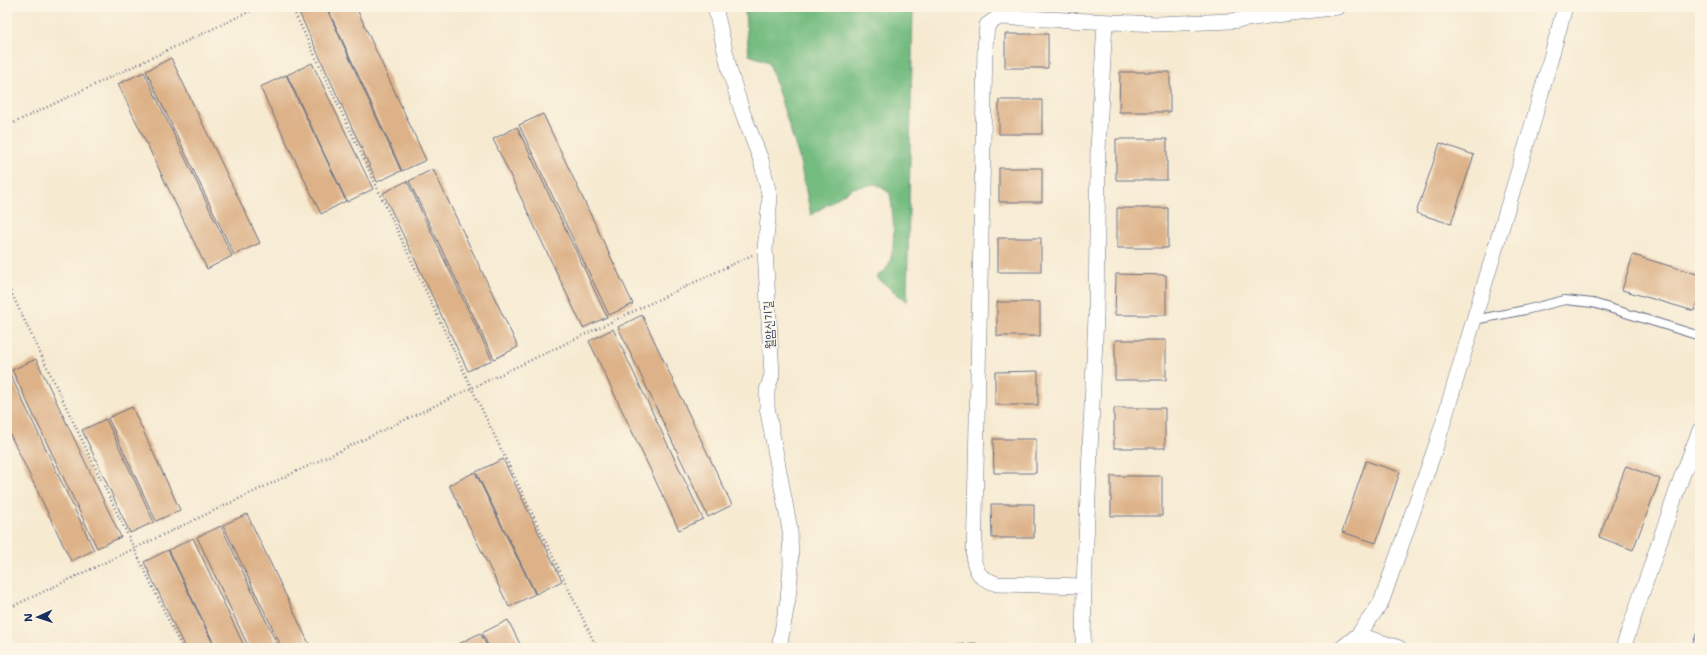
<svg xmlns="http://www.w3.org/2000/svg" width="1707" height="655" font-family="'Shantell Sans','Poor Story',sans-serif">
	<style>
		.forest { fill: #75bc80; stroke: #48766f }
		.building { fill: #ddb289 }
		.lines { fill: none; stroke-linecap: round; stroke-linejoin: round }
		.lane-casing { stroke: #687086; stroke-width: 10 }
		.street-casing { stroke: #687086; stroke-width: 16 }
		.path { stroke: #687086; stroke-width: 2.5; stroke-dasharray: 1 3; stroke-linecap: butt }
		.lane { stroke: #fff; stroke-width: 8 }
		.street { stroke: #fff; stroke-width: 15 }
		.labels { text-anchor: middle; stroke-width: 3; stroke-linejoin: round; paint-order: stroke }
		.street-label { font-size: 12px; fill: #1b2f5e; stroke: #fcf5e5 }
	</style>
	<rect width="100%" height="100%" fill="#fcf5e5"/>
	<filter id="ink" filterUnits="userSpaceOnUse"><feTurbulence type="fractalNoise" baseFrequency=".025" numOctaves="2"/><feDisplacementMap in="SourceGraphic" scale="8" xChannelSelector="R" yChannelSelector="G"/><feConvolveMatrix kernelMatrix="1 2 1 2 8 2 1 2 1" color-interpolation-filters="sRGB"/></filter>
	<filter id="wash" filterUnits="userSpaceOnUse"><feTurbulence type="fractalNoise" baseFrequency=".012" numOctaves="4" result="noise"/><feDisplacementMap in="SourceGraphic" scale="16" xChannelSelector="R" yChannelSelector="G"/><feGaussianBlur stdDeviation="0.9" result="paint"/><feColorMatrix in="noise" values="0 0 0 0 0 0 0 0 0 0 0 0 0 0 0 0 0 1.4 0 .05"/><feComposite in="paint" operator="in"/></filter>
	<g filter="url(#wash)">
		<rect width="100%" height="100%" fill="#f6ead1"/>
		<!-- forest -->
		<path class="forest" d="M748,7H913L907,302L876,277C879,275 884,272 886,269C898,252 893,213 890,193L876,184L853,188L811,215L799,157L769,62L749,55L745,13Z"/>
		<g id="blocks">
			<!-- building -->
			<path class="building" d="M299,7H326L401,171L377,182L297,8Z
				M327,7H356L426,160L402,171Z
				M1005,34H1048V68H1005Z
				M171,58L260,243L234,255L146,71Z
				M312,63L373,189L347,202L287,75Z
				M144,72L232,256L207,269L118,84Z
				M1120,72H1170V112H1119Z
				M286,75L346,201L321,214L260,87Z
				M999,100H1042V134H999Z
				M543,114L633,304L609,315L519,125Z
				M517,127L607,317L583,328L493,139Z
				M1116,139H1167V180H1116Z
				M1440,143L1474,155L1451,224L1416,213Z
				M999,168H1042V202H999Z
				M433,169L518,347L494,359L409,181Z
				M407,181L492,360L468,371L383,193Z
				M1117,208H1168V248H1117Z
				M998,238H1041V272H998Z
				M1633,255L1700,275V291L1694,311L1622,290Z
				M1116,274L1166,275V315H1115Z
				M997,302H1040V336H997Z
				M642,315L732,505L708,517L618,327Z
				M613,329L703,519L679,530L589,341Z
				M1115,340H1166V380H1115Z
				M36,359L121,537L97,548L12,370Z
				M1038,371V405H995V372Z
				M9,372L94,550L71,561L7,428V373Z
				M132,407L180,510L156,521L108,418Z
				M1114,408H1165V448H1114Z
				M106,419L154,522L130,533L82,430Z
				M993,439H1036V473H994Z
				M503,459L562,581L536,594L476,472Z
				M1366,461L1400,472L1376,543L1342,532Z
				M1626,466L1660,479L1633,550L1599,537Z
				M475,472L535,594L509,607L449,485Z
				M1111,476H1162V516H1111Z
				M991,504H1034V538H992Z
				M247,514L311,648H282L223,525Z
				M221,526L279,648H249L197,537Z
				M193,538L245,648H216L169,550Z
				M168,550L215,648H185L144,562Z
				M508,620L522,648H489L482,633Z
				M480,633L488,648H455V646Z
				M976,643L977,648H956V644Z"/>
		</g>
	</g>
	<g filter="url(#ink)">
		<use href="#blocks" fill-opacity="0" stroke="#687086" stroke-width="1"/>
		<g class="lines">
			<defs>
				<path id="lane" d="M1474,320L1525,310L1565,300L1593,303L1700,336
					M1696,648L1700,637"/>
				<path id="street" d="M715,7L730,72L742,111L761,160L770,198L765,249L772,375L767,390V407L790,530L791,566L788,599L779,648
					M1084,586L997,584C981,578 979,577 974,562L985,48L987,25L999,17L1158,24L1231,21L1338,7
					M1358,635L1399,648
					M1083,648L1084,586L1096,316L1098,150L1105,22
					M1342,648L1358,635L1381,603L1437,443L1532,126L1565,7
					M1623,648L1681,479L1700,430"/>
			</defs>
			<!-- lane casing -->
			<use href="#lane" class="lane-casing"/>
			<!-- street casing -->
			<use href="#street" class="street-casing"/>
			<!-- path -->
			<path class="path" d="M292,7L472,389L597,648
				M7,126L259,7
				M7,284L182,648
				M7,609L752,255"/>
			<!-- lane -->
			<use href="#lane" class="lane"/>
			<!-- street -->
			<use href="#street" class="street"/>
		</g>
	</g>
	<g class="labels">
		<!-- street labels -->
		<g class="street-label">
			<text transform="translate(769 325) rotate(-93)" y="4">월암신기길</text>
		</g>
	</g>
	<!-- margin -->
	<rect width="1707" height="655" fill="none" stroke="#fcf5e5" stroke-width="24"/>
	<!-- north arrow -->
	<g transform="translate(38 617) rotate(267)" stroke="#fcf5e5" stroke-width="3" paint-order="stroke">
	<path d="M0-3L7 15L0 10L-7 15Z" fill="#1b2f5e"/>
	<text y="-6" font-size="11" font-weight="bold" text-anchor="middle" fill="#1b2f5e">N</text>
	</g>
</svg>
